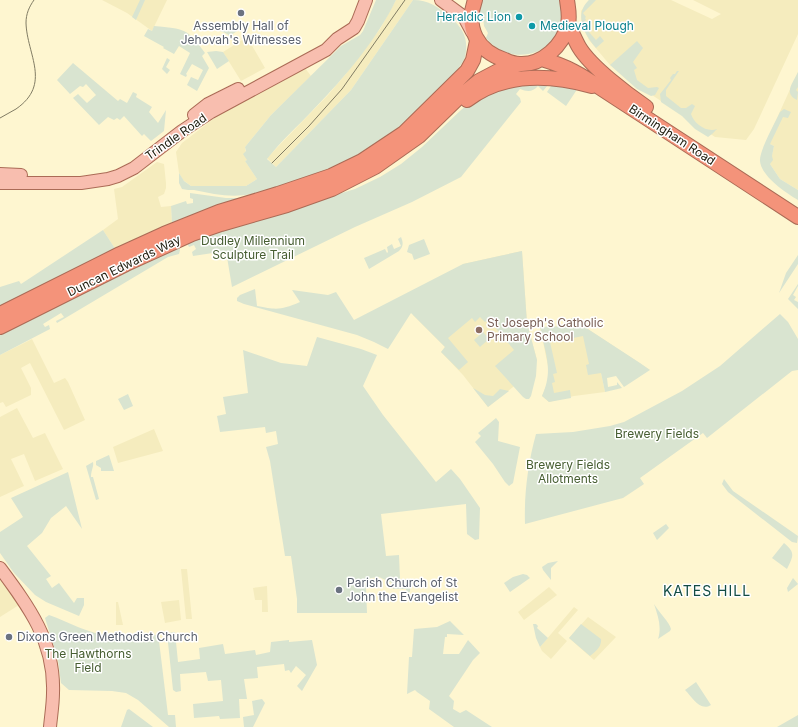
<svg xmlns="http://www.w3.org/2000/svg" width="798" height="727" font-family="Inter,sans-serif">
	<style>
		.built { fill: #f5ecbe }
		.green { fill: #d9e4d0 }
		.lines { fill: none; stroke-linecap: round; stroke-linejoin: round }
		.major-casing { stroke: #ab6b56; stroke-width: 14 }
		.highway-casing { stroke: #ab6b56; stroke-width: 16 }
		.major { stroke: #f8beaf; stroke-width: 12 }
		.highway { stroke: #f4937a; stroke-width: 14 }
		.tram { stroke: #817c64; stroke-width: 1 }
		.worship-dot { fill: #6b7280; stroke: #fff; stroke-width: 1.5 }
		.culture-dot { fill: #0f9aa8; stroke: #fff; stroke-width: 1.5 }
		.education-dot { fill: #8d6e63; stroke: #fff; stroke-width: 1.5 }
		.labels { text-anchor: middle; stroke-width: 3; stroke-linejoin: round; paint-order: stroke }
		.culture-label { font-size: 12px; fill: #0d838f; stroke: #fff; text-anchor: end }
		.worship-label { font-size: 12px; fill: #5b616d; stroke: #fff; text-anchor: start }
		.street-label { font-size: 12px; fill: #242113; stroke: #fff }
		.park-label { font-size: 12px; fill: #465d31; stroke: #fff }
		.education-label { font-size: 12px; fill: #785e54; stroke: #fff; text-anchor: start }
		.quarter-label { font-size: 14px; letter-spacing: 1px; fill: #134c43; stroke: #fff }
	</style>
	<rect width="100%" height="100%" fill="#fef6d0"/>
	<!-- built -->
	<path class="built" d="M102,0H167L152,31L127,13Z
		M396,0H413L351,90L276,167L267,158L328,95L345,75L380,29Z
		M589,0H671L712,19L721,14L693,0H798V34L754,129L746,140L715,137L634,83L616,67L610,65L589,40L584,30L581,19V11Z
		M247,37L265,68L241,81L223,52Z
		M305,68L311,76L271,115L245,147L247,160L245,161L257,179L246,186H191L183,180L179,173L176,152L182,143L225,110L281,82Z
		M798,72V190L780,179L770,164L774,146L766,142Z
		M157,162L164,164L166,183V188L164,194L158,197L161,207L171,206L172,223L116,250L103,230L118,219L114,189L122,187Z
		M522,251L527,323L537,360L513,387L488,407L463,375L441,352L445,347L413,315L463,264Z
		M571,318L650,370H613L601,373L605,392L574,396L549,402L542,396L547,384L549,371L540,327L571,326Z
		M32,339L54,383L65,378L68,382L85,420L64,430L30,363L21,368L31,388V395L6,407L3,402L0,403V355Z
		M17,408L33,438L45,433L63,469L35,481L24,454L11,459L24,486L0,497V417Z
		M154,429L163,451L118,463L113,447Z
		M181,569H187L192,619H186Z
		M0,578L19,605L0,617Z
		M267,586L268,612H262V600H255L253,588Z
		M549,587L557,595L524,620L518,612Z
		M179,600L181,620L165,623L161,602Z
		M116,602H118L123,625H116Z
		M574,607L578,610L558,633L567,641L551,659L542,651L540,647Z
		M588,617L616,637L594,660L569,638Z"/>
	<!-- green -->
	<path class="green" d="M140,0H145L136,20L132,17Z
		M376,0H396C376,41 345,77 313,110C298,126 281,141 267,159L276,167L351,90L413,0C429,0 438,7 450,17C463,28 469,39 465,57C462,65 456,71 451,77C425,109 393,136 356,156C325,172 286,186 251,194C232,198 213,194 194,190C190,190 186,190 182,189L179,183V173L184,181L191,186H246L257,179L245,161L247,160L243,154L246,151L245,147L271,115L341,46L360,35L363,31Z
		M482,0H559C576,46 516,75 486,38L488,33L484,26L483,16L479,13Z
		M589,0H596L583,13L586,17L585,18L586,20L582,24L596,40L600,36L604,41L596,48C585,35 573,15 589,0Z
		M154,26C185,29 187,28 205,53L202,56L209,68L197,91L187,85L191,77L198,80L203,70L192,64L186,74L187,75L186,77L180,74L190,53L179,46L174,54L163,48L164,47L144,36L148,29L152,31Z
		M203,26L231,29L237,31L230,36C220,28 208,30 195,30V27Z
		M637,41L643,48L633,62L637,68L634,70L637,80L648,88L657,87L659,88L655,95L651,96L637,89L610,65Z
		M216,51L223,52L229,61L217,69L207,52Z
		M167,58L170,60L166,67L170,70L167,74L162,69Z
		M73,63L118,101L120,99L127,103L133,92L137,94L136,97L152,107L149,112L158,123L166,110L164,131L151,141L144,134L142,136L124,116L120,120L117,118L114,120L108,117L99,125L73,98L78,94L87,103L96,95L86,84L83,87L80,86L70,94L57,80Z
		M677,71H679L666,90V96L681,108H686L692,104L695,106L691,114C694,124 707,133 717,129L712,134L708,137L695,129L682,116L661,102L660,94L671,80L670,78L673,74H675Z
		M798,72V87L796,90L798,92L797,100C783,93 793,83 798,72Z
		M546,81L548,85L543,91L538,86C533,92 527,92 520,89L516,94L520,98L521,102L461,177L412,202L355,227L232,287L226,251L193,256L192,252L196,249L194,245L189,247L187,243L222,229L355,189L380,177L401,164L422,147L461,110L471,102L490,91Z
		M553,85L578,88L566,106L547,92L551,86Z
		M784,109L791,112L788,118L783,117L770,144L774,146L772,156L773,160L770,164L780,179L798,190V200C786,193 761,176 760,161C759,151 775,123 780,112Z
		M190,193L226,198H244L172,223L171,206L186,201L187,204L193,203V199L190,198Z
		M103,230L116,250L0,308V287L19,281L21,284Z
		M401,237C403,242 404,246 399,251L369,269L364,258L385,249L387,253L388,252L387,247L392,244L394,249L401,246L398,239Z
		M424,239L430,254L414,260L412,254L407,252L409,245Z
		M179,247L180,250L179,254L168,257L57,323L56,321L64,317L61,313L43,324L45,327L49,325L50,329L0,355V333Z
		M522,251L527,323L537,360L536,376L531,396L529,399H526L523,397L495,366L514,350L488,319L485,322L480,317L475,322L472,318L448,338L468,362L459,370L441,352L445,347L411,313L388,349L374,342L357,335L244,304L237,301V298L240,295L255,289L257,306C277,310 281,310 300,302L292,290L328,295L336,292L354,320L463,264Z
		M798,255V264L779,293L786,273Z
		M798,284V286L793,295L796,297L794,300L798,302V309L788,299Z
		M780,314L788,322L798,339V370L792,371L707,438L703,433L640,478L644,484L623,498L525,524C524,494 528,463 536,434L573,432L610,426L624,422L682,391L720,366Z
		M571,318L640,363L650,370L624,387L616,376L607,378L608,387L617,385V382L622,388L605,392L601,373L588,375L586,365L589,364L583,336L573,338L572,335L560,338V340L550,342L557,373L553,374L555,382L552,383L554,393L570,390L571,398L549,402L542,396C554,369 545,354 540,327L571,326Z
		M483,332L489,339L480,347L474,340Z
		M317,337L361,349L377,355L363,386L383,415L436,482L451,469L460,479L480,508L479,539L475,540L467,534L466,504L381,514L386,556L399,555L400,579H410V592H406V589H393L394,584L379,577L364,579L366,587L367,613H297V599L291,556H285L270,461L266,447L278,444L276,431L266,433L265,427L220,432L217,416L226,414L223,397L248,393L243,350L281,363L307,366Z
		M473,388L485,395L493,396L500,389L509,391L488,407Z
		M128,394L133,406L124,410L118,399Z
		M496,418L499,422L498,441L520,447L513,483L509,486L505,482L493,464L475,442L481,436L478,433Z
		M109,455L114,471H101V468L96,465V461Z
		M93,462C94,467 91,470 91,477H93L99,499L96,500L86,466Z
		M68,472L82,529L66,506L51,518L42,533L27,546L51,576L46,579L52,588L59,583L74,603L77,598H84V605L79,616L46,602L35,595L14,573L0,553V532L23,517L11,498Z
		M724,479L733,491L798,536L797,543L792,542L728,492L722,484Z
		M666,524L669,528L657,540L653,533Z
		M784,543C796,553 793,556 787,569L772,558Z
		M558,561L551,568V580L543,570L542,567L548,563Z
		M523,574L527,575L530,578L510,592L504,583L513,577Z
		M793,578L798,584L788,592L787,588Z
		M654,604C658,611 670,623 671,629L670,631L658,639C662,627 658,616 654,604Z
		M49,615C69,622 89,634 110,636C125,638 144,632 156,635L159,641L168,715H175L176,727H169L138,700L126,693L112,691L69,690L61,683L58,660L45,618Z
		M450,621L464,635L447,634V637H445L443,654H459L468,640L480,653L473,660L449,696L454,701L453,709L460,713L466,710L469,712L492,727H454L429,709L430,701L417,692L415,690L407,694L409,657H412L414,629L437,627Z
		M533,624H536L538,626L537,628L548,638L540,647L536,638Z
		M581,624L601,639C602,647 595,652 590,656L569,638Z
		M175,632L178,662L200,659L199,648L223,644L225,654L255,650L256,655L270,652L271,642L289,640V642L312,640L317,665L302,691L297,686L306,675L296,666L291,673L289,670L285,671L284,664L257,667L258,678L244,679L247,699H239L240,718L220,719L219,716L194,718L193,704L223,701L221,680L208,681L206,672L180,674L181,691L176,692L173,690L167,633Z
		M696,682L711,705C700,712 692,697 685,690Z
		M262,699L265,703L253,727H244L243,717L254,715L252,701Z
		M129,709L153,727H121L127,710Z
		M798,715V727H777Z"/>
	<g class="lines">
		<defs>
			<path id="major" d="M441,0L464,17L472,32
				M194,115L208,104L238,89
				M0,174L21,175
				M0,183H81L108,179L118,176L134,168L182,131L211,112L326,50L337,39L354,28L358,21L366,0
				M0,568C29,607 55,642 53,693C53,704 51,716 50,727"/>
			<path id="highway" d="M475,0C465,28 477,51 505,60C509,62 515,64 520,64C542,65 563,46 568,24C570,16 568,8 567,0
				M568,25C572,32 575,40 579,47C591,67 627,94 646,107
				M542,59C568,67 580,74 602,89L798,217
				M467,100C504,72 549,74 592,86
				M0,314L120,254L164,234L219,212L278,194L331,176L362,161L404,133L467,71L473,60L477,41
				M0,327L126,264L192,234L221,224L287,205L332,189L375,167L419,136L458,98L479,81L498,71L520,64"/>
		</defs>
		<!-- major casing -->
		<use href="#major" class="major-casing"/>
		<!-- highway casing -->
		<use href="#highway" class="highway-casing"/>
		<!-- major -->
		<use href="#major" class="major"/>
		<!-- highway -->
		<use href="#highway" class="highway"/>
		<!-- tram -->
		<path class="tram" d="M0,118C5,115 11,112 16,109C52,84 27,55 26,23C26,14 29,7 34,0
			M272,163L309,126L342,89L405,0"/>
	</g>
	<!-- markers -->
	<g class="worship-dot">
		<circle cx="241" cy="13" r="4"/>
		<circle cx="339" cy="590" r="4"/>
		<circle cx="9" cy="637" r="4"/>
	</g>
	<g class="culture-dot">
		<circle cx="519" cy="17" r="4"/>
		<circle cx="532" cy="26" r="4"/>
	</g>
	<circle class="education-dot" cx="479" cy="330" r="4"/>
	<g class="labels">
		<!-- culture labels -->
		<g class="culture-label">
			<text x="511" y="21">Heraldic Lion</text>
			<text x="540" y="30" text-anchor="start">Medieval Plough</text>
		</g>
		<!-- worship labels -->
		<g class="worship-label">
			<text x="241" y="30" text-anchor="middle">Assembly Hall of<tspan x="241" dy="14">Jehovah's Witnesses</tspan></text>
			<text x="347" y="587">Parish Church of St<tspan x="347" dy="14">John the Evangelist</tspan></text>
			<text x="17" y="641">Dixons Green Methodist Church</text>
		</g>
		<!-- street labels -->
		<g class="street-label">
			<text transform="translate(672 135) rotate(33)" y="4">Birmingham Road</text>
			<text transform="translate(176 137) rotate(-35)" y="4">Trindle Road</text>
			<text transform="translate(124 266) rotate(-26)" y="4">Duncan Edwards Way</text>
		</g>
		<!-- park labels -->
		<g class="park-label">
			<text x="253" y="245">Dudley Millennium<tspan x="253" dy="14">Sculpture Trail</tspan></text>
			<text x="657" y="438">Brewery Fields</text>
			<text x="568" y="469">Brewery Fields<tspan x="568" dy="14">Allotments</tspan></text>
			<text x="88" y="658">The Hawthorns<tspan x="88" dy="14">Field</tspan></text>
		</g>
		<!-- education labels -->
		<g class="education-label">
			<text x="487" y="327">St Joseph's Catholic<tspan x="487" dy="14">Primary School</tspan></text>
		</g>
		<!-- quarter labels -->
		<g class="quarter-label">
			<text x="707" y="596">KATES HILL</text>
		</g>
	</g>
</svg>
